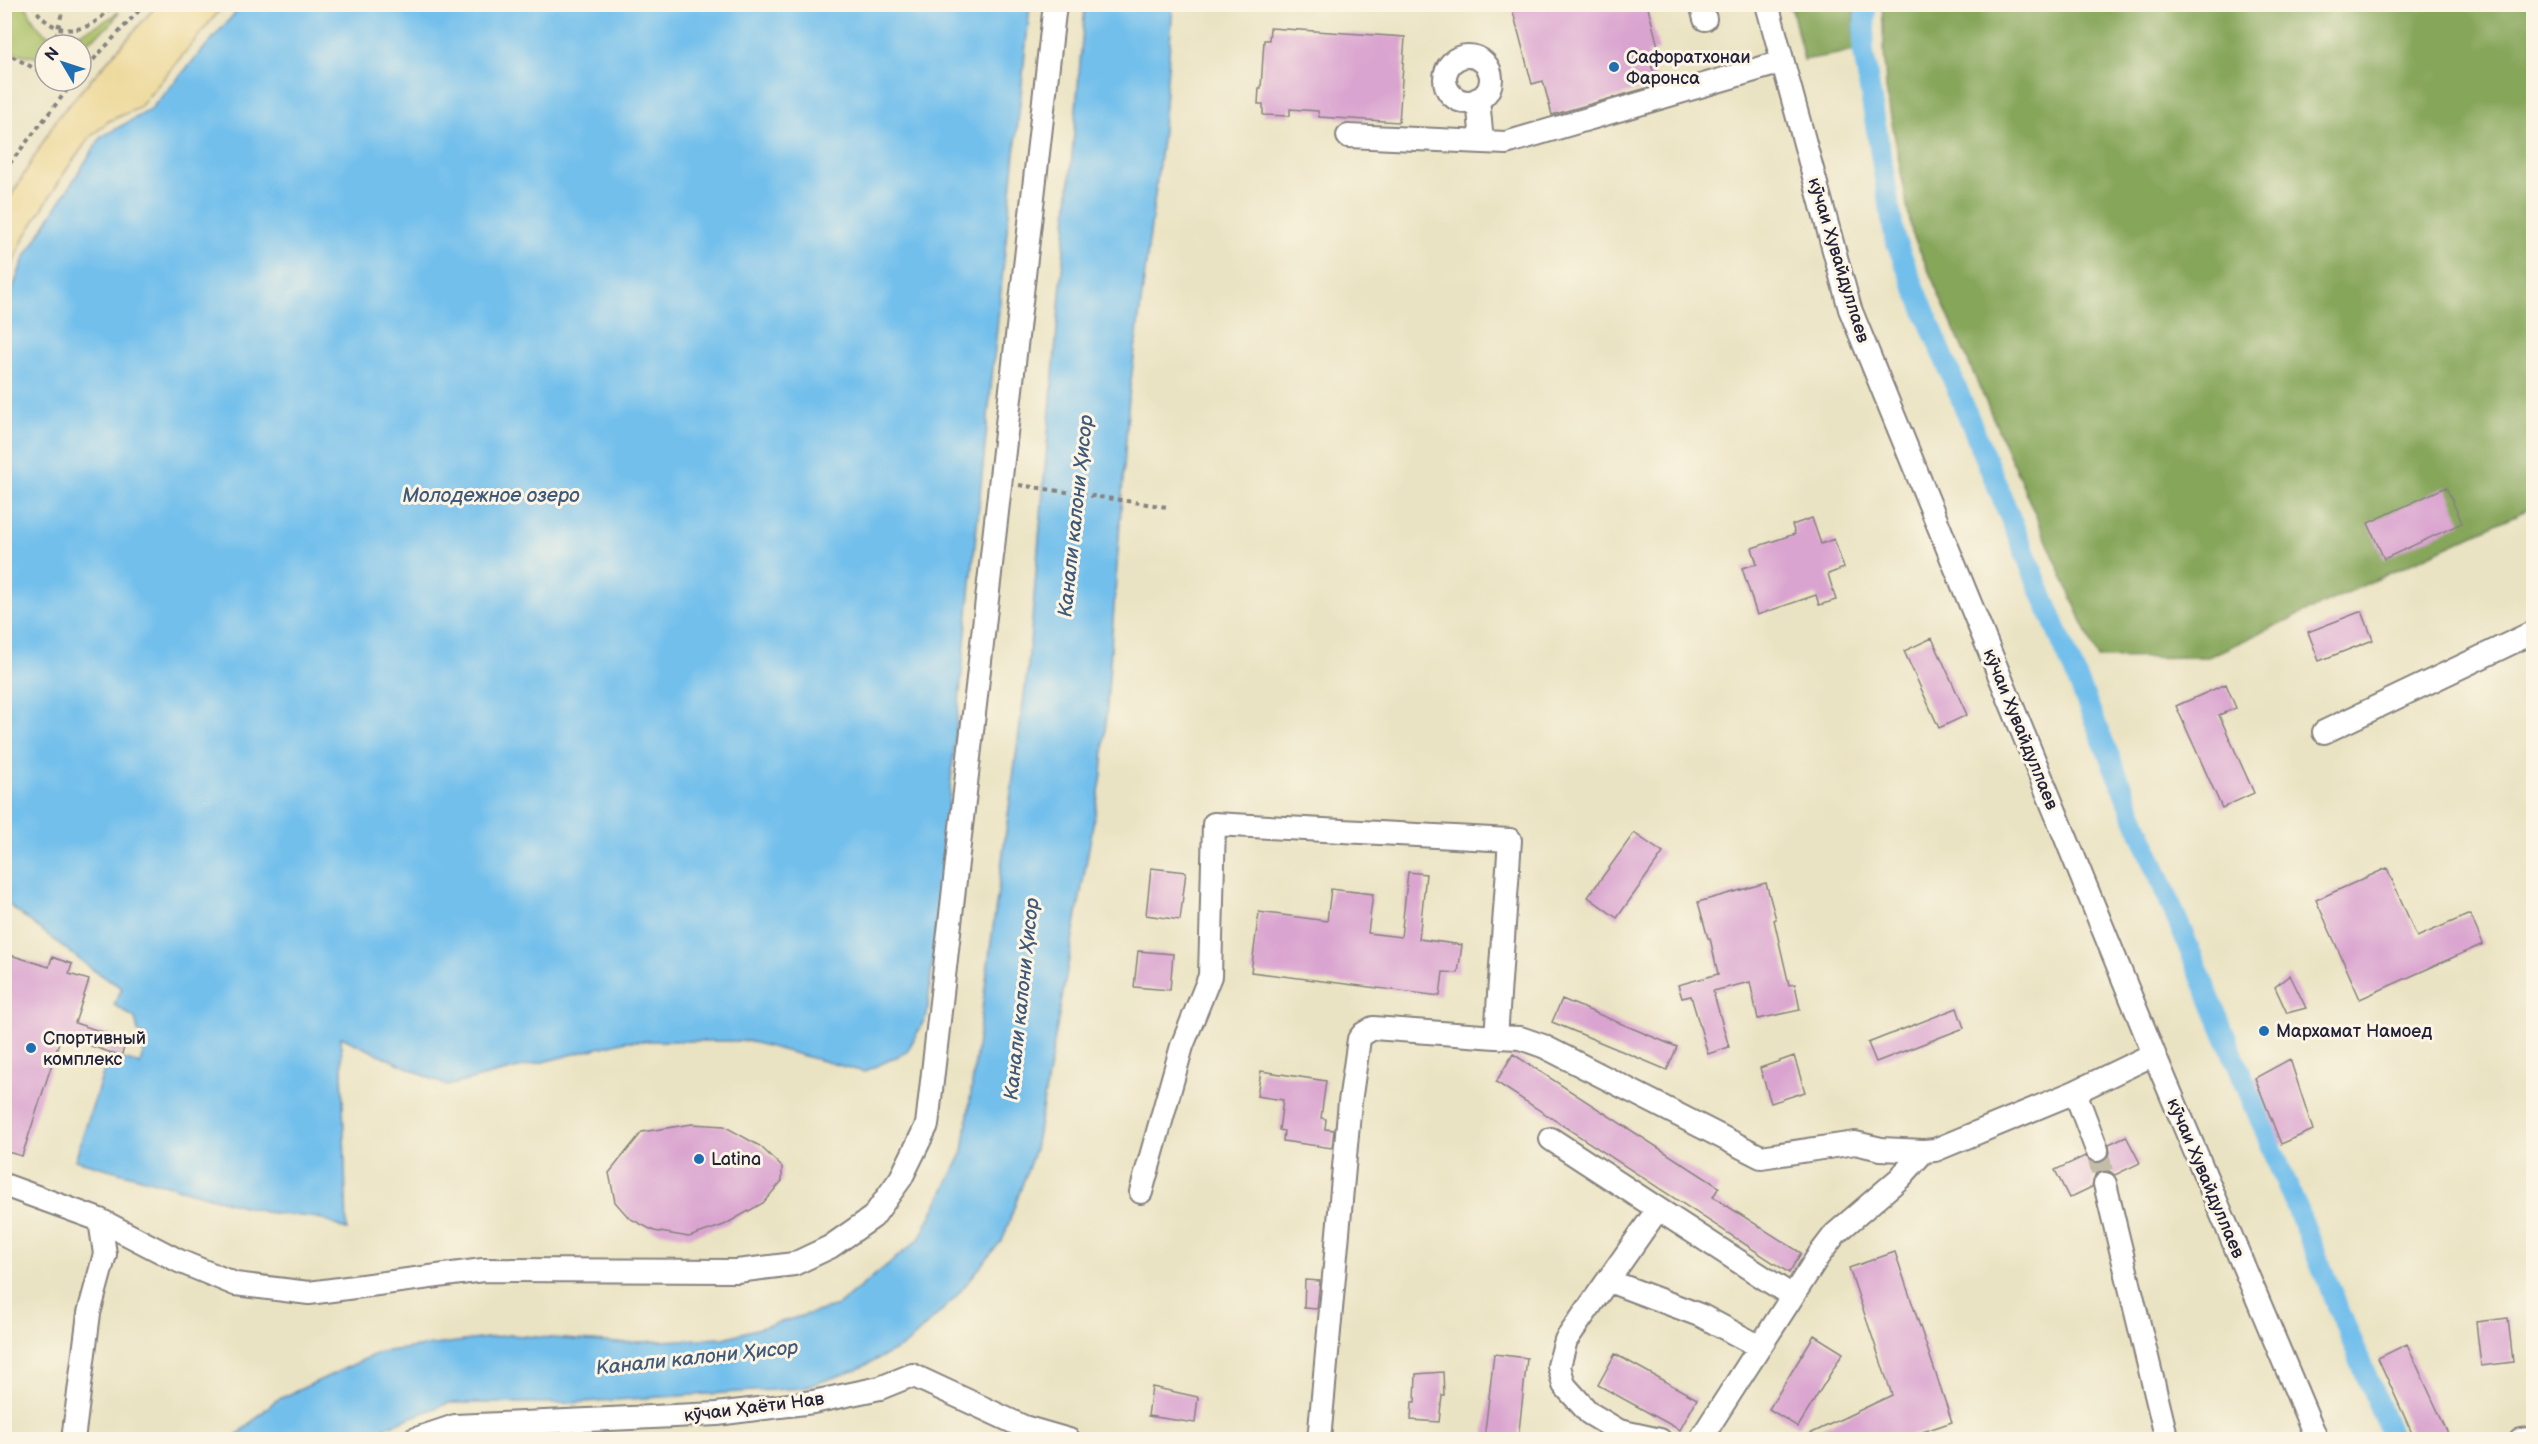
<svg xmlns="http://www.w3.org/2000/svg" width="2538" height="1444" font-family="'Balsamiq Sans',sans-serif">
	<style>
		.green { fill: #a9bf64; stroke: #667050; stroke-width: 1.5 }
		.forest { fill: #86a65a; stroke: #54644a; stroke-width: 1.5 }
		.sand { fill: #eeda9e; stroke: #887e6c; stroke-width: 1.5 }
		.water { fill: #72bfec; stroke: #4a7094; stroke-width: 1.5 }
		.lines { fill: none; stroke-linecap: round; stroke-linejoin: round }
		.canal { stroke: #72bfec; stroke-width: 21 }
		.building { fill: #daa4d0 }
		.minor-tunnel { stroke: #c2bca8; stroke-width: 22; stroke-dasharray: 22 11; stroke-linecap: butt }
		.minor-casing { stroke: #86827f; stroke-width: 26 }
		.path { stroke: #86827f; stroke-width: 4; stroke-dasharray: 4.5 4.5; stroke-linecap: butt }
		.minor { stroke: #fff; stroke-width: 22 }
		.poi-dot { fill: #1f6fb2; stroke: #fcf5e5; stroke-width: 2 }
		.labels { text-anchor: middle; stroke-width: 6; stroke-linejoin: round; paint-order: stroke }
		.poi-label { font-size: 18px; fill: #22223b; stroke: #fcf5e5; text-anchor: start }
		.street-label { font-size: 18px; fill: #22223b; stroke: #fcf5e5 }
		.water-label { font-size: 20px; font-style: italic; fill: #3e5979; stroke: #fcf5e5 }
	</style>
	<rect width="100%" height="100%" fill="#fcf5e5"/>
	<filter id="ink" filterUnits="userSpaceOnUse"><feTurbulence type="fractalNoise" baseFrequency=".0167" numOctaves="2"/><feDisplacementMap in="SourceGraphic" scale="12" xChannelSelector="R" yChannelSelector="G"/><feConvolveMatrix kernelMatrix="1 2 1 2 8 2 1 2 1" color-interpolation-filters="sRGB"/></filter>
	<filter id="wash" filterUnits="userSpaceOnUse"><feTurbulence type="fractalNoise" baseFrequency=".008" numOctaves="4" result="noise"/><feDisplacementMap in="SourceGraphic" scale="24" xChannelSelector="R" yChannelSelector="G"/><feGaussianBlur stdDeviation="1.35" result="paint"/><feColorMatrix in="noise" values="0 0 0 0 0 0 0 0 0 0 0 0 0 0 0 0 0 1.4 0 .05"/><feComposite in="paint" operator="in"/></filter>
	<g filter="url(#wash)">
		<rect width="100%" height="100%" fill="#eae3c3"/>
		<!-- green -->
		<path class="green" d="M5,4L26,5C30,15 38,30 48,35C66,45 104,22 119,12L110,25L81,47V45H45L44,59L5,51Z"/>
		<!-- forest -->
		<path class="forest" d="M1791,5H1854V51L1804,60Z
			M1882,5H2533V507L2208,657L2098,658L1912,233L1886,89Z"/>
		<!-- sand -->
		<path class="sand" d="M157,5H224L139,108L109,121L90,137L67,169L24,238L5,280V206L58,117Z"/>
		<!-- water -->
		<path class="water" d="M243,4L1030,5L927,1015L907,1052L864,1072L748,1041H626L447,1086L341,1037L347,1230L319,1218L265,1212L75,1160L109,1055L140,1064L147,1039L138,1031L135,1018L114,1005L122,988L93,970L5,902V310L24,258L101,137L150,110Z
			M1085,5H1173L1162,140L1129,396L1102,775L1035,1149L1003,1239L955,1298L906,1345L856,1370L802,1388L568,1403H449L354,1439H233L275,1401L380,1352L510,1335L619,1343L724,1338L837,1306L919,1239L963,1152L1028,666Z"/>
		<g class="lines">
			<!-- canal -->
			<path class="canal" d="M1866,4L1863,50L1895,240L2393,1440"/>
		</g>
		<g id="blocks">
			<!-- building -->
			<path class="building" d="M1511,4H1647L1659,50L1648,53L1657,85L1552,115L1543,81L1532,84Z
				M1270,28L1405,37L1399,122L1319,117L1318,111L1290,109V116L1263,115V104H1258L1259,88H1261L1264,40H1269Z
				M2446,487L2462,523L2384,559L2368,523Z
				M1812,518L1821,544L1834,539L1844,568L1828,574L1836,600L1819,605L1816,595L1757,615L1742,568L1757,564L1752,548L1795,534L1792,525Z
				M2362,611L2373,640L2319,661L2308,632Z
				M1932,638L1967,715L1939,728L1904,651Z
				M2226,684L2236,708L2219,715L2254,793L2222,808L2176,706Z
				M1634,833L1663,853L1617,918L1588,897Z
				M1151,868L1186,872L1180,920L1146,915Z
				M2387,868L2417,937L2470,914L2483,944L2360,999L2316,900Z
				M1408,872L1426,874L1419,939L1462,945L1458,973L1443,972L1440,996L1251,972L1259,912L1327,921L1331,889L1373,894L1368,933L1401,937Z
				M1766,883L1776,919L1774,920L1789,985L1795,984L1800,1010L1758,1019L1750,982L1713,991L1729,1047L1708,1054L1691,996L1682,998L1678,985L1718,974L1710,938H1708L1698,902Z
				M1138,951L1173,954L1170,990L1134,987Z
				M4,953L49,967L52,957L72,964L69,974L89,980L75,1023L127,1040L121,1056L61,1036L22,1156L4,1151Z
				M2290,975L2306,1008L2287,1013L2275,987Z
				M1562,999L1677,1047L1667,1070L1552,1022Z
				M1957,1008L1964,1028L1876,1062L1868,1043Z
				M1513,1054L1719,1187L1713,1197L1801,1253L1789,1273L1496,1082Z
				M1794,1056L1805,1092L1771,1103L1760,1068Z
				M2290,1059L2313,1130L2281,1144L2255,1078Z
				M1261,1071L1326,1081L1321,1118L1326,1119L1325,1129L1334,1130L1332,1148L1283,1141L1284,1131L1279,1130L1283,1100L1257,1096Z
				M692,1124L724,1126L760,1146L782,1167V1181L763,1203L724,1225L689,1237L654,1231L629,1218L615,1202L609,1173L642,1132Z
				M2126,1136L2140,1163L2115,1175L2109,1171H2101L2095,1175L2092,1187L2069,1198L2055,1170L2085,1156L2094,1163L2102,1162L2110,1153L2109,1144Z
				M1895,1252L1952,1422L1899,1440H1797L1892,1395L1849,1268Z
				M1305,1280L1320,1281L1317,1309L1304,1308Z
				M2508,1318L2513,1362L2481,1366L2476,1322Z
				M1814,1335L1843,1353L1798,1427L1769,1409Z
				M2407,1344L2451,1440H2415L2378,1358Z
				M1494,1354L1527,1358L1518,1440H1484Z
				M1615,1354L1697,1399L1680,1430L1598,1385Z
				M1443,1372L1444,1395H1442L1439,1422L1411,1420L1412,1402H1415L1416,1374Z
				M1152,1387L1198,1397L1195,1423L1148,1416Z"/>
		</g>
	</g>
	<g filter="url(#ink)">
		<use href="#blocks" fill-opacity="0" stroke="#86827f" stroke-width="1.5"/>
		<g class="lines">
			<!-- minor-tunnel -->
			<path class="minor-tunnel" d="M2097,1150L2105,1184"/>
			<defs>
				<path id="minor" d="M1701,4L1705,19
					M1767,4L1850,309L2154,1054L2317,1440
					M1445 79a23 23 0 1 1 46 0a23 23 0 1 1-46 0Z
					M1478,99L1482,142
					M1348,136L1506,143L1782,62
					M2324,732L2534,632
					M2075,1092L2097,1150
					M1551,1139L1658,1209
					M2105,1184L2167,1440
					M4,1185L100,1220L179,1261L235,1284L309,1293L483,1270L737,1271L794,1264L830,1247L873,1217L901,1178L927,1125L1055,4
					M1141,1192L1182,1046L1210,976L1214,824L1510,840L1496,1037L1520,1038L1543,1046L1761,1157L1855,1143L1881,1149L1924,1151L1935,1150L2075,1092L2154,1054
					M1609,1281L1702,1316L1760,1347
					M73,1440L89,1313L105,1254L100,1220
					M413,1440L455,1426L717,1414L813,1402L880,1388L912,1375L1024,1427L1069,1440
					M1319,1440L1350,1102L1359,1039L1363,1034L1373,1028L1496,1037
					M1660,1440L1619,1431L1589,1413L1564,1385L1559,1366L1566,1340L1658,1209L1792,1296
					M1700,1440L1819,1255L1835,1234L1900,1178L1924,1151
					M2521,1440L2534,1438"/>
			</defs>
			<!-- minor casing -->
			<use href="#minor" class="minor-casing"/>
			<!-- path -->
			<path class="path" d="M33,4C50,40 93,36 112,4
				M54,45L64,4
				M4,52L45,74
				M81,73L145,4
				M4,171L74,81
				M1019,485L1167,507"/>
			<!-- minor -->
			<use href="#minor" class="minor"/>
		</g>
	</g>
	<!-- markers -->
	<g class="poi-dot">
		<circle cx="1614" cy="67" r="6"/>
		<circle cx="2264" cy="1031" r="6"/>
		<circle cx="31" cy="1048" r="6"/>
		<circle cx="699" cy="1159" r="6"/>
	</g>
	<g class="labels">
		<!-- poi labels -->
		<g class="poi-label">
			<text x="1626" y="63">Сафоратхонаи<tspan x="1626" dy="21">Фаронса</tspan></text>
			<text x="2276" y="1037">Мархамат Намоед</text>
			<text x="43" y="1044">Спортивный<tspan x="43" dy="21">комплекс</tspan></text>
			<text x="711" y="1165">Latina</text>
		</g>
		<!-- street labels -->
		<g class="street-label">
			<text transform="translate(1839 260) rotate(73)" y="6">кӯчаи Хувайдуллаев</text>
			<text transform="translate(2021 729) rotate(68)" y="6">кӯчаи Хувайдуллаев</text>
			<text transform="translate(2206 1178) rotate(67)" y="6">кӯчаи Хувайдуллаев</text>
			<text transform="translate(754 1407) rotate(-7)" y="6">кӯчаи Ҳаёти Нав</text>
		</g>
		<!-- water labels -->
		<g class="water-label">
			<text x="491" y="502">Молодежное озеро</text>
			<text transform="translate(1075 516) rotate(-84)" y="7">Канали калони Ҳисор</text>
			<text transform="translate(1021 999) rotate(-84)" y="7">Канали калони Ҳисор</text>
			<text transform="translate(697 1357) rotate(-6)" y="7">Канали калони Ҳисор</text>
		</g>
	</g>
	<!-- margin -->
	<rect width="2538" height="1444" fill="none" stroke="#fcf5e5" stroke-width="24"/>
	<!-- north arrow -->
	<g transform="translate(63 63) rotate(309)"><circle r="28" fill="#fcf5e5" stroke="#a5a1a1" stroke-width="1.5"/>
	<path d="M0-4.5L10 22L0 15L-10 22Z" fill="#1f6fb2"/>
	<text y="-9" font-size="16" font-weight="bold" text-anchor="middle" fill="#22223b">N</text>
	</g>
</svg>
